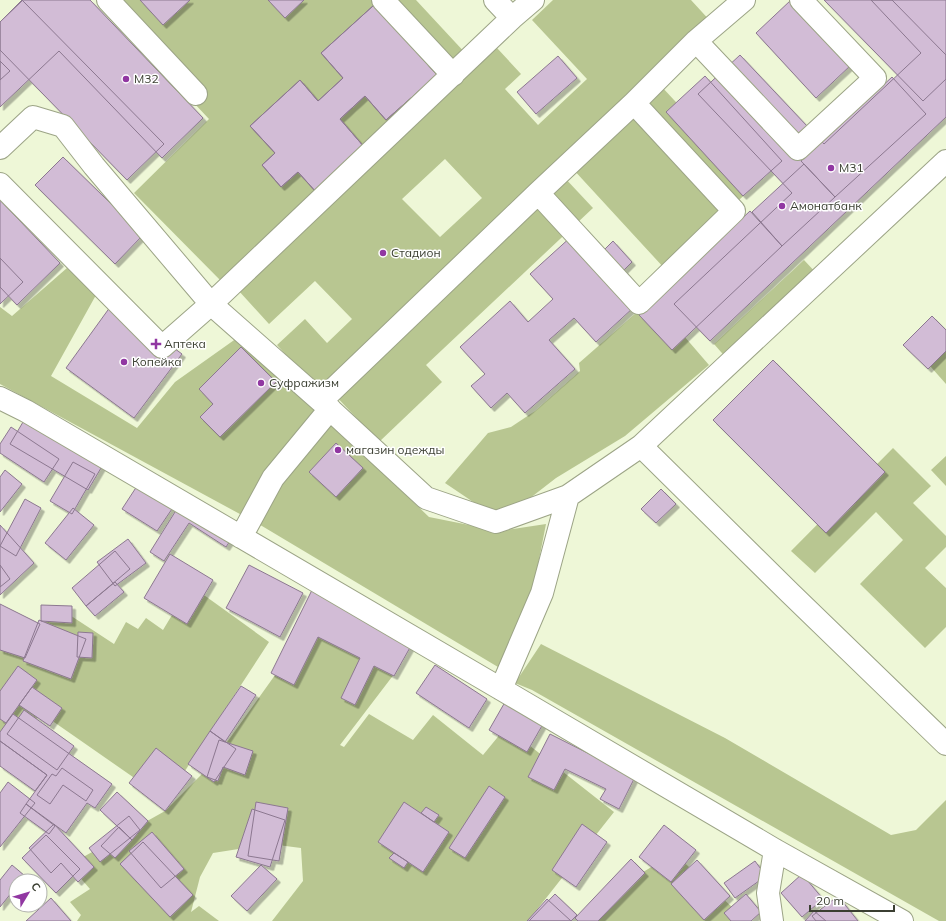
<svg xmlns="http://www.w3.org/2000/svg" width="946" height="921" font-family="Mulish,sans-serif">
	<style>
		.green { fill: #b8c691; fill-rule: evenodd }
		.building { fill: #d2bcd6; stroke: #8c7890; filter: url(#shadow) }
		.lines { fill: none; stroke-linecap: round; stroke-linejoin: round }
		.minor-casing { stroke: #9ca486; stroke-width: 24 }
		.minor { stroke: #fff; stroke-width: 22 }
		.poi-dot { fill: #9137a2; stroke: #fff; stroke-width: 1.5 }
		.labels { text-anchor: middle; stroke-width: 3; stroke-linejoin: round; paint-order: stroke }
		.poi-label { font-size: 12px; fill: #3b3f32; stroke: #fff; text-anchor: start }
	</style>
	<defs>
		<filter id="shadow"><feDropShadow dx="3.5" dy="3.5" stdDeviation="0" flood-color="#0004"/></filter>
	</defs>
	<rect width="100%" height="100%" fill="#eef7d7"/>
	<!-- green -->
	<path class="green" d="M97,0H416L468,56L221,281L134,193L209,119Z
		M553,0H691L713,24L320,392L277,345L305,319L327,343L352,319L315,281L269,324L238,290L497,48L521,74L505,89L538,125L587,79L532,20ZM445,159L482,198L440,237L402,199Z
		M661,86L754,186L665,269L572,168Z
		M563,176L593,208L426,365L442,382L379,442L333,393Z
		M804,260L818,275L728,360L714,344Z
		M67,268L96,295L51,376L137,428L175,382L237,338L312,405L429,517L499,531L546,524L533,590L498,667L262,526L0,384V307L12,316Z
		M652,299L709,365L625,436L556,478L516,509L488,512L445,483L488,433L511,427L535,411L580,371L579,363Z
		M946,338V384L923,358Z
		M893,448L931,486L913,503L946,536V547L925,568L946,588V627L925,648L860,584L903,540L876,512L815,573L791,551Z
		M946,456V486L931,470Z
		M190,585L269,642L166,800L41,713L0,767V630L32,643L56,606L114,644L126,622L138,629L146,618L163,630Z
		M330,620L398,669L340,745L344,747L369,714L413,740L433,715L483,755L506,727L614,812L528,921H272L303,881L301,848L270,844L213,853L200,877L191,912L199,906L219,921H77L81,915L70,902L90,889L69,865L165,811L210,766L298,643Z
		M541,644L725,738L891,835L916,830L946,800V921H939L532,690L515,683Z
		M674,853L747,921H581L619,887Z"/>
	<!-- building -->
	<path class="building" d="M22,0L164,144L127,180L0,50V22Z
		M23,0H90L203,118L162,158L59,51L0,107V22Z
		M140,0H190L163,25Z
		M268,0H304L285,18Z
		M791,0L851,65L816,98L756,33Z
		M824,0H892L946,55V79L923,101Z
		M871,0H946V117L710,341L674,304L792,193L698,94L740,55L824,144L921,53Z
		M374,5L437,75L386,120L365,96L340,119L365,148L316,192L298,172L281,187L262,165L275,153L250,126L300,80L318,101L343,78L321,53Z
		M374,5L437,75L386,120L365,96L340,119L365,148L316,192L298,172L281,187L262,165L275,153L250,126L300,80L318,101L343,78L321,53Z
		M558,56L577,78L536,114L517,92Z
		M0,61L10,71L0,80Z
		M705,76L782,161L743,196L666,112Z
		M892,77L926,114L835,197L801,161Z
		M63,157L143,235L115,264L35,185Z
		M804,164L835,197L782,246L752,212Z
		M0,200L60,263L17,305L0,287Z
		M750,211L782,246L672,350L639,315Z
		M583,226L604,250L613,241L632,262L624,270L646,296L596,342L574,318L549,340L575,369L525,413L507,393L491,408L471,386L485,374L460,347L510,301L528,322L553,299L530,274Z
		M0,258L23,282L0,304Z
		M113,303L182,354L134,418L66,368Z
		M932,316L946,330V351L928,369L903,345Z
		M241,347L276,382L220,437L200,417L213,404L199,389Z
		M773,360L885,472L826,533L713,420Z
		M26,417L104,463L88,490L10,444Z
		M11,427L59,459L44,482L0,453V444Z
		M336,443L363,468L336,497L309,472Z
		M73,462L95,474L72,514L50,501Z
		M5,470L22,484L0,512V477Z
		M139,483L174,506L157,531L122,509Z
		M661,489L676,504L656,523L641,509Z
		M25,499L41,508L16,556L0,546Z
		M180,504L232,538L226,547L189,523L164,561L150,552Z
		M73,508L94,525L66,560L45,543Z
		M0,525L34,563L0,595Z
		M128,539L146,563L115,586L97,562Z
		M115,551L130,569L86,606L72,588Z
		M170,554L213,580L187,624L144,598Z
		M0,565L10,579L0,587Z
		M249,565L303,593L280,637L226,608Z
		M115,582L124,592L95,616L86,606Z
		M313,588L412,644L394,676L374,666L355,705L341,698L360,658L318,637L294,685L271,673Z
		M0,604L40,624L25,658L0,650Z
		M41,605L72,606V623L41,621Z
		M39,620L86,639L71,679L23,661Z
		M78,632L93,633L92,658L77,657Z
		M435,665L487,699L469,728L416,693Z
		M18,666L37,680L6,723L0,719V691Z
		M241,686L256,695L225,742L210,731Z
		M32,687L62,708L50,726L19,705Z
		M505,702L543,724L527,752L489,730Z
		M24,710L74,746L57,770L7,734Z
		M13,714L112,784L95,808L87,803L66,833L26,804L47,775L0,741V732Z
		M210,731L236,749L214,782L188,764Z
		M550,734L635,777L619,809L600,799L606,789L565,769L554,790L528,777Z
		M219,740L253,751L245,775L223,767L218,781L207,777Z
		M0,741L47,775L35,791L0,766Z
		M156,748L192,776L165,811L129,783Z
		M62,768L93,790L86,801L63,785L50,804L37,795L52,774L56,776Z
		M8,782L35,803L0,847V793Z
		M489,786L505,797L465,858L449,848Z
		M117,792L148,821L132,840L100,810Z
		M256,802L288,808L279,861L248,856Z
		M404,802L449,832L423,872L378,842Z
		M26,804L55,826L49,834L20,813Z
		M426,807L439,815L434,822L421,813Z
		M252,809L285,820L270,867L236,857Z
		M129,816L140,830L100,862L89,848Z
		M54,824L94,867L78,882L61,863L51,873L29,848Z
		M582,824L607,842L576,887L552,870Z
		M664,825L696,850L671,882L639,857Z
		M119,827L132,840L115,858L101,846Z
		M152,832L184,869L161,888L129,851Z
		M46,835L80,869L56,893L22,858Z
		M143,842L193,895L170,917L120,864Z
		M394,853L408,862L404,868L389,858Z
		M631,859L645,873L598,921H578L575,918Z
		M697,860L730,896L704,920L671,884Z
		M755,861L766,876L735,898L724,883Z
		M12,865L25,876L21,881H16V887L0,907V880Z
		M261,865L277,879L247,911L231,896Z
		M802,874L823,899L802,917L781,893Z
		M555,894L577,915L571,921H529Z
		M746,894L761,912L751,921H731L724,913Z
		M838,896L858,921H816L812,916Z
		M51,898L71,921H26Z
		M547,899L571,921H527Z
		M814,911L826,921H805Z"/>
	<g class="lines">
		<defs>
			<path id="minor" d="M108,0L196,94
				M383,0L453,75
				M495,0L512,18
				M696,41L798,149L875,78L801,0
				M0,148L33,117L63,126L94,166L211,304L321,401L426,498L496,522L568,496L641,446L946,161
				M0,184L162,347L211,304L512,18L533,0
				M538,193L639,303L734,211L634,103
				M0,398L26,411L501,689L775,850L902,921
				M321,401L538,193L634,103L696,41L744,0
				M641,446L790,593L946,744
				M241,537L273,478L330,409
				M501,689L542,593L568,496
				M772,921L768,893L775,850"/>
		</defs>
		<!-- minor casing -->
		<use href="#minor" class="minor-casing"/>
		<!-- minor -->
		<use href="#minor" class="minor"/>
	</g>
	<!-- markers -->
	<g class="poi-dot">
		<circle cx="126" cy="79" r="4"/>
		<circle cx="831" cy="168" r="4"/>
		<circle cx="782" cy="206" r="4"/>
		<circle cx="383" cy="253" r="4"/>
		<path d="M154 338h4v4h4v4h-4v4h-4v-4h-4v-4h4z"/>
		<circle cx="124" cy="362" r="4"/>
		<circle cx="261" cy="383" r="4"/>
		<circle cx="338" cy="450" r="4"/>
	</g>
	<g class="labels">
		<!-- poi labels -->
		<g class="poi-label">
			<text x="134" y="83">М32</text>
			<text x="839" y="172">М31</text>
			<text x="790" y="210">Амонатбанк</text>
			<text x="391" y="257">Стадион</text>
			<text x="164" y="348">Аптека</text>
			<text x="132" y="366">Копейка</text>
			<text x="269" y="387">Суфражизм</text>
			<text x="346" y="454">магазин одежды</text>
		</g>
	</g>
	<!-- north arrow -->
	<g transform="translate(28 893) rotate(52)"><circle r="19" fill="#ffffff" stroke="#b1b2ad"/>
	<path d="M0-3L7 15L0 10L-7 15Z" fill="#9137a2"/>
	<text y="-6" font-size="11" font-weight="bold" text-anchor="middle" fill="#3b3f32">С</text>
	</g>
	<!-- scale -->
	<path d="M810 905v6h84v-6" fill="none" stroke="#3b3f32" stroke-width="2"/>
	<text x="816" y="905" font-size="12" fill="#3b3f32" stroke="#ffffff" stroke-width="3" paint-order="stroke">20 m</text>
</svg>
